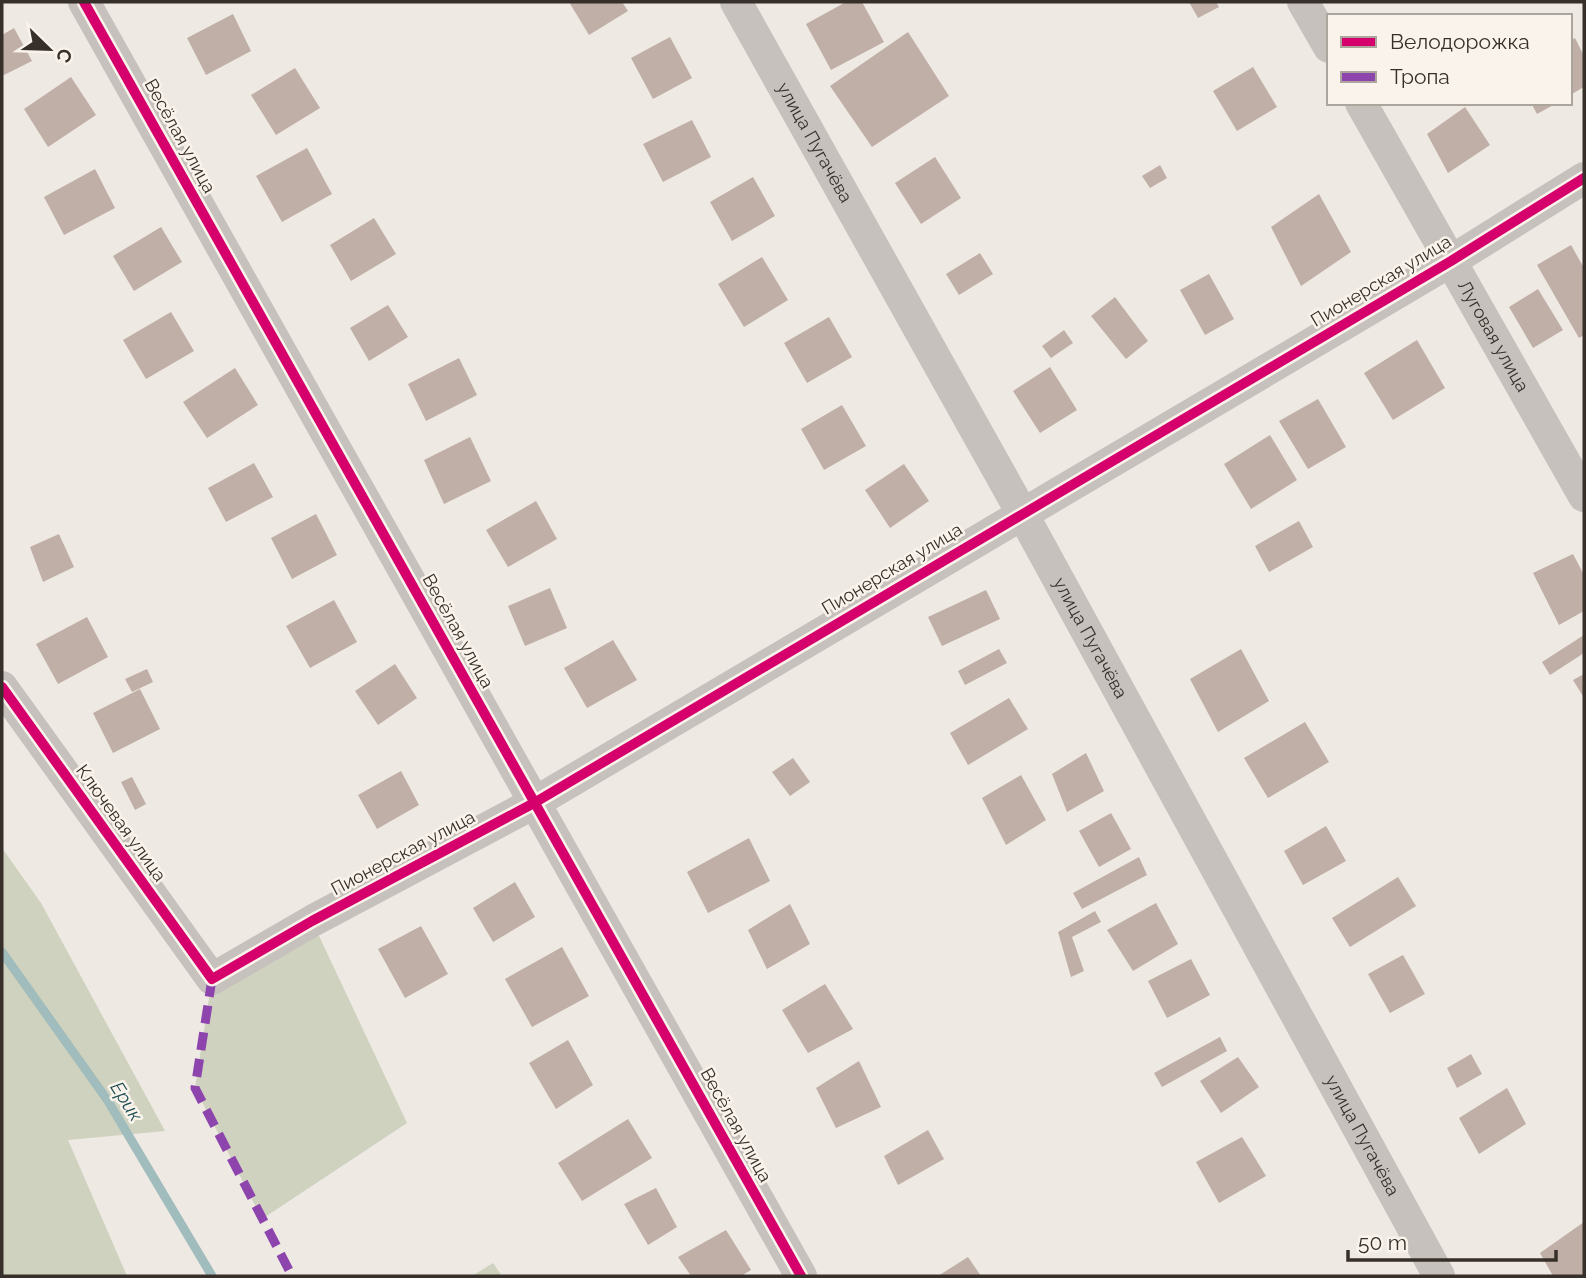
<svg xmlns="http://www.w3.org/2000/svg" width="1586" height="1278" font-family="Raleway,sans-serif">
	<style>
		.green { fill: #ced2be }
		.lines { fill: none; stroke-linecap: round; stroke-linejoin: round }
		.stream { stroke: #a0bcbd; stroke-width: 9 }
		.building { fill: #c0afa6 }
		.minor { stroke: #c6c1bc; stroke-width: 32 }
		.quiet { stroke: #8e44ad; stroke-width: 9; stroke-dasharray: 18 9; stroke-linecap: butt }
		.cycleway-casing { stroke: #f9f3eb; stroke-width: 15 }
		.cycleway { stroke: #d6006c; stroke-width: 10 }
		.labels { text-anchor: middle; stroke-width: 5; stroke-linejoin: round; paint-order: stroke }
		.street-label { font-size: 18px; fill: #372f2a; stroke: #f9f3eb }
		.water-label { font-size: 19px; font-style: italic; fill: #215157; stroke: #f9f3eb }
	</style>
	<rect width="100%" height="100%" fill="#eee9e3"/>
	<!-- green -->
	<path class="green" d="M2,848L41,903L165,1131L68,1140L127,1276H2Z
		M312,921L407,1123L262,1219L195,1088L212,979Z
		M493,1263L502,1276H472Z"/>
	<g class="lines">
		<!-- stream -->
		<path class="stream" d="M2,952L108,1101L212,1276"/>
	</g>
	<!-- building -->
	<path class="building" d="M569,2H622L628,11L589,35Z
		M846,2H862L884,42L831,70L806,24Z
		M1189,2H1216L1219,7L1198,18Z
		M233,14L251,51L206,75L187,38Z
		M14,28L32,61L2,76V35Z
		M908,32L949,96L872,147L830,86Z
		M670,37L692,78L653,99L631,58Z
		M1575,38L1584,56V87L1570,95V41Z
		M1253,67L1277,107L1237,131L1213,91Z
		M295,68L320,108L276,135L251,95Z
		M71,77L96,115L48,147L24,109Z
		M1531,103H1557L1537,114Z
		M1465,107L1490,145L1448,173L1427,134Z
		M692,120L711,157L663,182L643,144Z
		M307,148L332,194L282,222L256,176Z
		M935,157L961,198L921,224L895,183Z
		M1160,165L1167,178L1150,188L1142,176Z
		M95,169L115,208L64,235L44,197Z
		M753,177L775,216L732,241L710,202Z
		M1319,194L1351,252L1301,286L1271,227Z
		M374,218L396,254L351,281L330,245Z
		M161,227L182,262L134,291L113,256Z
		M1571,245L1584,268V335L1579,338L1537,265Z
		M980,253L993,274L959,295L946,274Z
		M762,257L788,300L744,327L718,284Z
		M1209,274L1234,319L1205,335L1180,290Z
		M1538,289L1563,330L1533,348L1509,307Z
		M1115,297L1148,341L1126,359L1091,316Z
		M388,305L408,337L369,361L350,328Z
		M171,312L194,351L146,379L123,340Z
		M829,317L852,357L807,383L784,343Z
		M1064,330L1073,343L1051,358L1042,346Z
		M1417,340L1445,388L1393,420L1364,373Z
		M459,358L477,395L426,421L408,384Z
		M1050,367L1077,410L1040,433L1013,391Z
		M235,368L258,405L207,438L183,402Z
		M1318,399L1346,447L1308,469L1279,421Z
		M842,405L866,446L824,470L801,429Z
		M1270,435L1297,480L1251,509L1224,464Z
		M470,437L491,481L444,504L424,460Z
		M254,463L273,497L226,522L208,488Z
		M904,464L929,501L890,528L865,490Z
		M536,501L557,539L508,567L486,530Z
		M316,514L337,555L292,579L271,538Z
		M1299,521L1313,547L1269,572L1255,546Z
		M59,534L74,567L43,582L30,547Z
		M1573,554L1584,575V611L1559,625L1533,573Z
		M550,588L567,628L525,646L508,606Z
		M986,590L1000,619L942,646L928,617Z
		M334,600L357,642L310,668L286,626Z
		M87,617L108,657L58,684L36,644Z
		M1584,635V653L1550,675L1542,662Z
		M613,640L637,680L587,708L564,668Z
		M999,649L1007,663L965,685L958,671Z
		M1241,649L1269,701L1218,732L1190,679Z
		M395,664L417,698L378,725L355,691Z
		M147,669L153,682L132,692L125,679Z
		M1584,674V698L1573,680Z
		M140,689L160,729L113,753L93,713Z
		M1009,698L1028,729L968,765L950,733Z
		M1305,722L1329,762L1268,798L1244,758Z
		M1086,753L1104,791L1067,812L1052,774Z
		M793,758L810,782L790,796L772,772Z
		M401,771L419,805L377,829L358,795Z
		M1021,775L1046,820L1006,845L982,798Z
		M132,777L146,804L135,810L121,782Z
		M1111,813L1131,849L1099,867L1079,831Z
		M1326,826L1346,861L1303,885L1284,851Z
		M749,838L770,881L708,913L687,872Z
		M1139,857L1147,875L1082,909L1073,893Z
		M1398,877L1416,906L1350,947L1332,918Z
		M515,882L535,917L493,942L473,908Z
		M1156,903L1178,944L1133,971L1107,930Z
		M790,904L810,944L767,969L748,930Z
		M1095,911L1101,922L1072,937L1084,971L1071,977L1058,932Z
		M421,926L448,974L405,998L378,949Z
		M562,947L589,996L532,1027L505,979Z
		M1403,955L1425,994L1390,1013L1368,974Z
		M1191,959L1210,995L1167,1018L1148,981Z
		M825,984L853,1029L808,1053L782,1010Z
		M1220,1037L1227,1051L1162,1087L1154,1073Z
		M568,1040L593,1085L556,1109L529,1063Z
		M1471,1054L1482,1074L1457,1088L1447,1068Z
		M1238,1057L1259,1087L1221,1113L1200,1081Z
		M859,1061L881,1107L836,1128L816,1088Z
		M1507,1088L1526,1124L1479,1154L1459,1118Z
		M628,1119L652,1158L582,1201L558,1163Z
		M928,1130L944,1159L898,1185L884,1156Z
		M1242,1137L1266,1176L1219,1203L1196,1162Z
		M656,1188L677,1227L648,1245L624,1204Z
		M1584,1222V1276H1553L1540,1253Z
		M726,1230L751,1270L741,1276H691L678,1257Z
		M968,1257L981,1276H938Z"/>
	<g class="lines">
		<!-- minor -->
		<g class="minor">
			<path d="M84,2L801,1276"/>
			<path id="s1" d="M736,2L1022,513L1439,1276"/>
			<path d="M1303,2L1329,47"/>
			<path id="s2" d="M1361,103L1584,496"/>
			<path d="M2,687L212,979L312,921L534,803L1451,261L1584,178"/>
		</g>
		<!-- quiet -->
		<path class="quiet" d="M212,979L195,1088L292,1276"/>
		<defs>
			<path id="cycleway" d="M84,2L801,1276
				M2,687L212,979L312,921L534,803L1451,261L1584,178"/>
		</defs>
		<!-- cycleway casing -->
		<use href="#cycleway" class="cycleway-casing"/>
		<!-- cycleway -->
		<use href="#cycleway" class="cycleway"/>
	</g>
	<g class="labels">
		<!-- street labels -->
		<g class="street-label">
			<text transform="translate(180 136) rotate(61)" y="6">Весёлая улица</text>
			<text dy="6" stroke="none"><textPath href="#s1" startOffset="161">улица Пугачёва</textPath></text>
			<text transform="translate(1381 281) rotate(-31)" y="6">Пионерская улица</text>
			<text dy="6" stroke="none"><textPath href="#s2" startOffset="268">Луговая улица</textPath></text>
			<text transform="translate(892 569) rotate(-31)" y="6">Пионерская улица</text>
			<text transform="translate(458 631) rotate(61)" y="6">Весёлая улица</text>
			<text dy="6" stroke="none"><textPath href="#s1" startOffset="728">улица Пугачёва</textPath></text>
			<text transform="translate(121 823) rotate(54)" y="6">Ключевая улица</text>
			<text transform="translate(403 853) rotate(-28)" y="6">Пионерская улица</text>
			<text transform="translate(736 1125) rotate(61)" y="6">Весёлая улица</text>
			<text dy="6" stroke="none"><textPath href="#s1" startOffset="1295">улица Пугачёва</textPath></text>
		</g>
		<!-- water labels -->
		<g class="water-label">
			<text transform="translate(127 1101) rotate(58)" y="7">Ерик</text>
		</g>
	</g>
	<!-- border -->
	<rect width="1586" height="1278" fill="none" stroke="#372f2a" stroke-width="7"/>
	<!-- legend -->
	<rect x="1327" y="14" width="245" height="91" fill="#f9f3eb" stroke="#aba59e" stroke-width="2"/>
	<rect x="1341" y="37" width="35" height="10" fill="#d6006c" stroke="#aba59e" stroke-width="2"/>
	<text x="1390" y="49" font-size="21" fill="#372f2a">Велодорожка</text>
	<rect x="1341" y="72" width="35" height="10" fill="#8e44ad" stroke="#aba59e" stroke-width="2"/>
	<text x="1390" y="84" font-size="21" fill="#372f2a">Тропа</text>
	<!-- north arrow -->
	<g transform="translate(49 49) rotate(113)" stroke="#f9f3eb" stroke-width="5" paint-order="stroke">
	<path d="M0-5L12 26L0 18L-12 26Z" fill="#372f2a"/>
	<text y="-10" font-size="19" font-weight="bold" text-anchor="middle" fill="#372f2a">С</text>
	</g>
	<!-- scale -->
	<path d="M1348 1250v10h208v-10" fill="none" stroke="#372f2a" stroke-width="3.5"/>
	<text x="1358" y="1250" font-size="21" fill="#372f2a" stroke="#f9f3eb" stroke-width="5" paint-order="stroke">50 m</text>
</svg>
